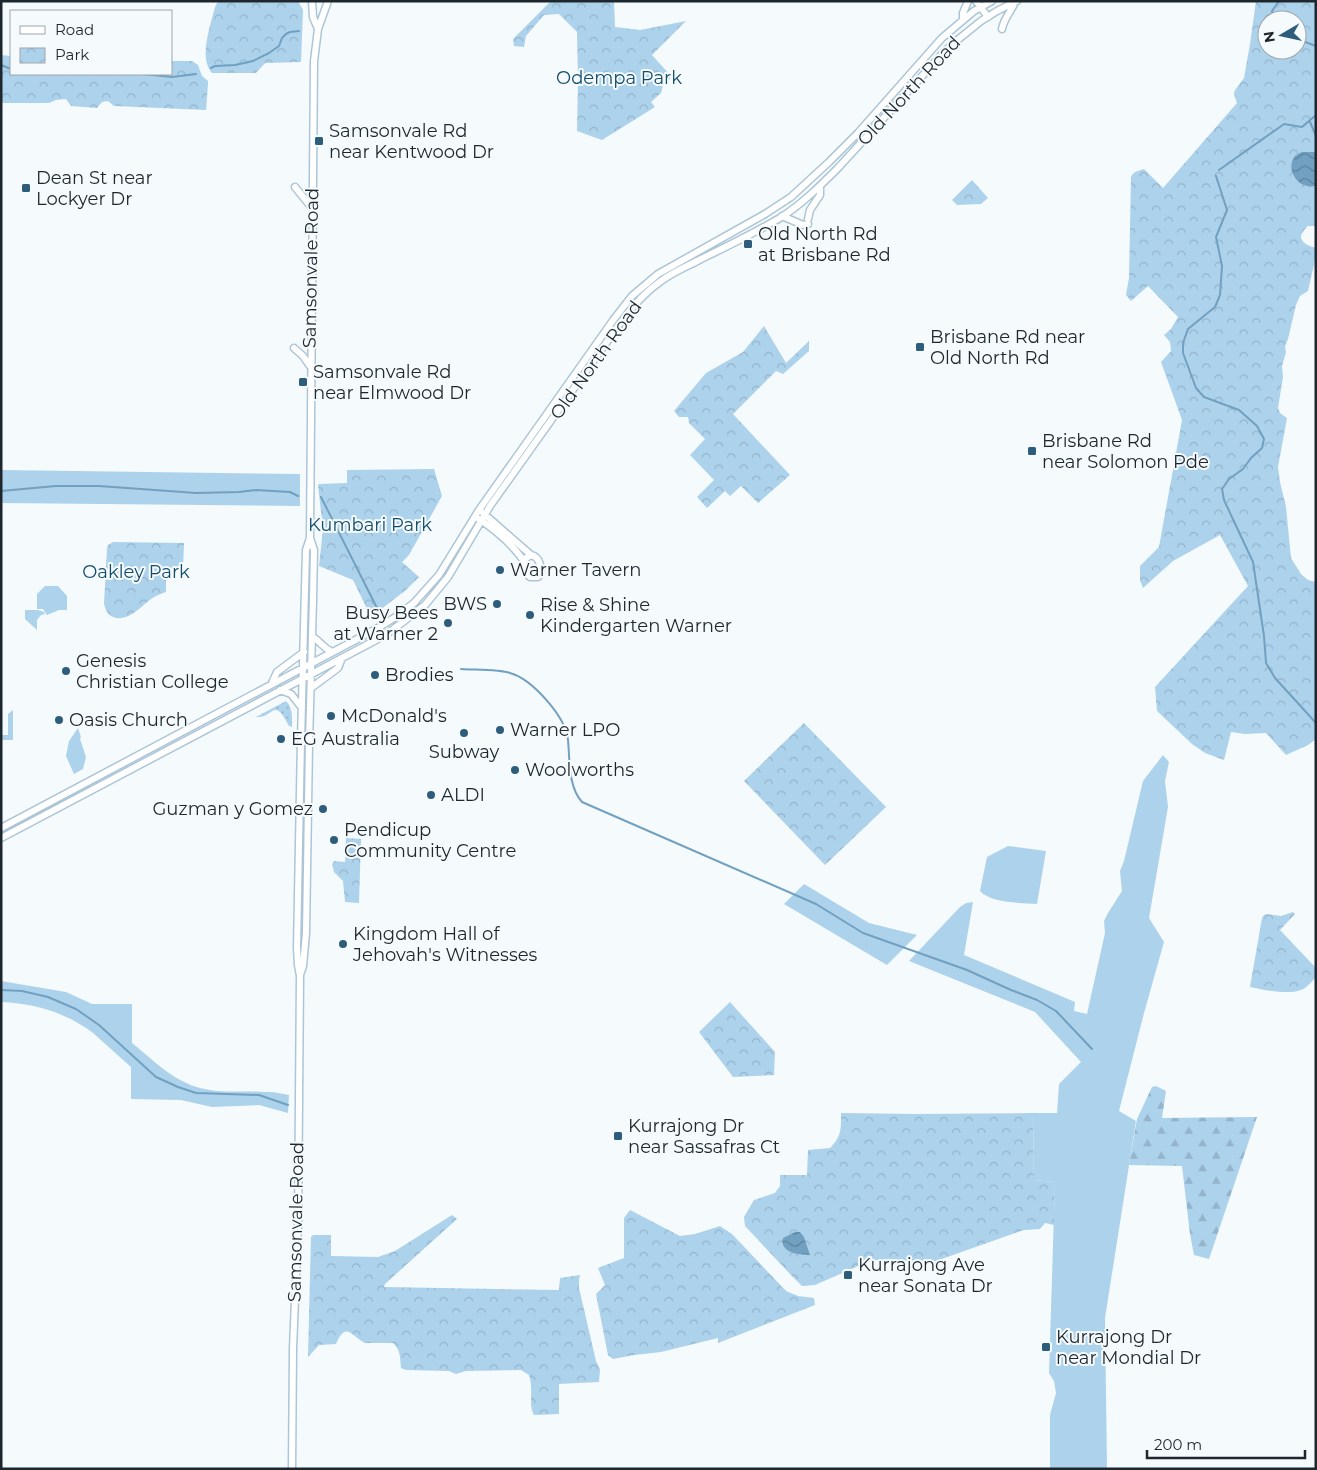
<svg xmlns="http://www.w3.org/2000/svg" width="1317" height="1470" font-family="Montserrat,sans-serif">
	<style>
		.grass { fill: #add2ec }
		.forest { fill: url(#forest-firs) }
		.park { fill: url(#park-crowns); fill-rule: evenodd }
		.garden { fill: url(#garden-dots) }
		.water { fill: url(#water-waves) }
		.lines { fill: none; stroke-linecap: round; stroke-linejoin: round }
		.stream { stroke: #71a0c0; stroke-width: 2 }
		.secondary-casing { stroke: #adc6d7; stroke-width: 9 }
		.secondary { stroke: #fff; stroke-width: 6 }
		.poi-dot { fill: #2d5d7b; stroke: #f5fafd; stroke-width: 2 }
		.labels { text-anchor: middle; stroke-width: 4; stroke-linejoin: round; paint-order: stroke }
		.park-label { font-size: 18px; fill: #134d6e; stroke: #f5fafd }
		.street-label { font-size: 18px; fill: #1d272d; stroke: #f5fafd }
		.poi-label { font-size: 18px; fill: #1d272d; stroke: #f5fafd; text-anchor: start }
	</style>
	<defs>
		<pattern id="forest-firs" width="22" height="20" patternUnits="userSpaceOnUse" patternTransform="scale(1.25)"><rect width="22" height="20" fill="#add2ec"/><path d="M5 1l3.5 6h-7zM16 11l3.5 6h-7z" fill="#94b4cb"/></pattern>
		<pattern id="park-crowns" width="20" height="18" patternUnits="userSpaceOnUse" patternTransform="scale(1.25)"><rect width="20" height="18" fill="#add2ec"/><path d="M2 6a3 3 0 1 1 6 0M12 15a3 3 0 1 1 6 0" fill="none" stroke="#94b4cb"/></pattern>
		<pattern id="garden-dots" width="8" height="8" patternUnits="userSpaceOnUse" patternTransform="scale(1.25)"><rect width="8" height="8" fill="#add2ec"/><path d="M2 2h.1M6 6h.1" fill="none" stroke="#94b4cb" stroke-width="1.8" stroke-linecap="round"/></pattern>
		<pattern id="water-waves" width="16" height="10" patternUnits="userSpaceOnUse" patternTransform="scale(1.25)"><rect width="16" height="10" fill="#71a0c0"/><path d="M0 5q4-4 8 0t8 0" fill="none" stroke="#5c829c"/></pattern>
	</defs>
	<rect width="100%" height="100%" fill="#f5fafd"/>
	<!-- grass -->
	<path class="grass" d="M1,470L300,474V506L1,503Z
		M45,586H58L67,596V610H59L47,615L43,609H37V594Z
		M25,610H38L44,612L45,614L41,615L37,620V630L25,619Z
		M13,710V740H2V735H8V714Z
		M78,728L81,737L80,739L86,757L83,769L74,774L66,756L69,741Z
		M1163,755L1169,762L1165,781L1168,807L1149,918L1164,942L1144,1013L1119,1111L1136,1121L1105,1318L1107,1469H1050V1415L1056,1393L1054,1381L1049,1373L1055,1182L1034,1180L1033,1113H1057L1059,1084L1081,1062L1035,1012L909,961L960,907L966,903L973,902L964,955L1075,1002L1074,1011L1087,1014L1105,933L1104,921L1108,913L1122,891L1120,871L1124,861L1143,781Z
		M1008,846L1046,851L1037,904C1022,903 990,903 980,891L987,857Z
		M804,884L869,923L917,935L887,965L784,904Z
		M1,981L66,992L92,1004H132V1043C152,1059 173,1081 200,1088C222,1094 246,1090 269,1092C276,1092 282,1094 289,1095L288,1113L259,1105L212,1107L181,1100L131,1099V1067C118,1056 106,1044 93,1033C67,1013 34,1003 1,1002Z"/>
	<!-- forest -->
	<path class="forest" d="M1156,1086L1166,1091L1162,1118L1257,1117L1209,1259L1194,1255L1190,1234L1182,1166L1129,1165L1137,1119L1152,1087Z"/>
	<!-- park -->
	<path class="park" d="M218,1H298L303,10L301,62L265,63L256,73H212C198,58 211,24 215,7Z
		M551,1L614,2L615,27L640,30L686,21L652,55L670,75V79L663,85L661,93L651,102L655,107L602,140L577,131L578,80L577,32L559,14L544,15L526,36L524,47L514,46L513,39Z
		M1256,1H1316V226H1308C1295,238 1302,244 1316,248V256L1308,291L1300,296L1296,305L1288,339L1285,346L1286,352L1282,366L1283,377L1278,408L1280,413L1287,418L1278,467L1280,482L1286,507L1291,558L1301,574L1308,580L1316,582V739L1308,745L1286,755L1266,733L1245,734L1231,732L1224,760L1205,753L1192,744L1157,711L1155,687L1248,586L1220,535L1173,561L1143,588L1140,580V566L1159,547L1182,420L1161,362L1171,351L1170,342L1164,335L1171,329L1178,317L1148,286L1131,301L1126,295L1129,278L1131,176L1135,172L1144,169L1163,188L1237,103L1234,94L1235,90L1244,78L1250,44ZM1267,20H1297V50H1267Z
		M1,55L11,56V74H171V61H192L198,65L202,76L208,81V84L206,110L114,106L108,101L102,102L97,108L71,106L66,99L56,100L49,103H1Z
		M972,180L988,198L981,204L957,205L952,200Z
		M764,326L786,363L809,341V351L783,374L776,371L733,414L790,475L758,503L741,486L730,496L725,491L707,508L697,497L714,480L690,455L705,439L689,423L688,417H679L674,411L706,373L743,352Z
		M434,469L442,496L409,555L402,562L419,577L406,590L371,617L353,580L319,566L323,529L318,485L319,484L347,483V470Z
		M113,542L184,543L183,568H166V592C163,593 161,594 158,595C144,601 134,620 116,618C108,616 106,611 104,604L107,548L108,545Z
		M804,723L886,807L825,865L744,781Z
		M346,838L361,839L359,903L345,902L343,881L334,872L332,864L334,861L345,862Z
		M1293,912L1295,914L1280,930L1316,968V977C1312,981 1307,988 1301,990C1288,995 1264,990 1250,987L1262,918L1264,915L1267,914L1281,916Z
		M730,1002L775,1052L774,1075L733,1077L699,1032Z
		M841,1113L915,1114L1033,1113L1034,1180L1055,1182L1054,1225L1045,1223L1040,1229L1024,1230L936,1261L872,1260L815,1285L802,1286L790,1274L745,1226L744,1217L754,1200L775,1193L780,1186V1175H807L808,1150L830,1148C842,1136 841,1128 841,1113Z
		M630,1210L680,1236L695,1234L720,1226L732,1234L786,1291L798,1296L814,1298L815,1305L718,1343V1338L661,1352L634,1355L613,1359L608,1355L596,1294L605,1285L598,1268L624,1258V1218Z
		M452,1215L457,1219L385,1284L384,1287L559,1290L560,1278L580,1275L579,1280V1288L596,1361L600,1369L599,1382L559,1384V1414L534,1415C529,1406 532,1397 531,1387C531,1383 530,1379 529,1375L521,1370L466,1371L456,1374L449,1371L406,1370L401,1368C400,1359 401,1350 393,1343H365C352,1337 346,1320 336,1344L319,1345L308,1357L311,1237L313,1235H331V1256L378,1257L395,1251Z"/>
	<!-- garden -->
	<path class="garden" d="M286,701C293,708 292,718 292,727L289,726C273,695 274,719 256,717Z"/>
	<!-- water -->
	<path class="water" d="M1302,152H1316V186C1313,186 1310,187 1307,186C1295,184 1286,167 1295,156C1295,156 1301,152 1302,152Z
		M795,1232H800L804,1237L810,1255C800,1255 779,1253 783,1238Z"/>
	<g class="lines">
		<!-- stream -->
		<path class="stream" d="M1274,20L1272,11L1279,1
			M1297,39L1316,46
			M1,65L11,69
			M211,68L215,66L235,65L253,61L269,53L279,46L282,38L286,34L290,32L299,31
			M45,74H56
			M143,74L172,77L196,74
			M1310,122L1316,136
			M1219,170L1284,124L1302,127L1316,115
			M1216,176L1227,210L1216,237L1222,266L1220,295L1215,307L1188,329L1183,343V353L1196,388L1204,397L1239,410L1257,426L1264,439L1262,448L1251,458L1243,469L1229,479L1222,489L1224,500L1253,562L1264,636L1266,663L1275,678L1316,723
			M1,491L56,486H99L196,493L239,492L256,490L290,492L298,496
			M321,497L377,608
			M461,669C474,670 499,669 510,673C532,679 566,717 568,740C570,761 568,786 582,802L816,904L863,933L967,970L1011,990L1037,1000L1056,1011L1092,1049
			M1,990L22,991L48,997L76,1009L99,1025L156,1077L178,1087L196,1093L259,1095L288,1105"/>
		<defs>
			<path id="secondary" d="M312,1L313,17L318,29
				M976,1L988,17
				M963,20V13L968,1
				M1002,29C1004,18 1011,12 1015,2
				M295,187L312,208
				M782,216L803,225L808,224
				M808,219L810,210L820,195V186
				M294,348L303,356L310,366
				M483,513L531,555
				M479,519C497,531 512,544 524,561
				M531,555C540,557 543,569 538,577H530C523,570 520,560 531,555Z
				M313,637C321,642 322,647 332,652
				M272,683L277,672L304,652
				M311,688L338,668L342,658
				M280,690L291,694L302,708
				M1,828L378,628L397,616L414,603L439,575L479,510L614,319L632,296L658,274L765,214L791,197L829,162L858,133L942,38L974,11L992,1
				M1,838L376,640L391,631L425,605L448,577L490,506L621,322C632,307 645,292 661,281C673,272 688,266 701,259C728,246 754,233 780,218C802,204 820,186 838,168L944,52L955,42L981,21L997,11L1017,1
				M300,975L303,966L306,933L309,743L313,600L314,550L310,538
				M292,1469L293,1349L298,1225L300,976L298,965L297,948L301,740L306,550L310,538L314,61L318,29L328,1"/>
		</defs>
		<!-- secondary casing -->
		<use href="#secondary" class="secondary-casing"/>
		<!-- secondary -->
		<use href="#secondary" class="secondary"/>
	</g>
	<!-- markers -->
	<g class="poi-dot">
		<rect x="314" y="136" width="10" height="10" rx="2.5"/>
		<rect x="21" y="183" width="10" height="10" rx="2.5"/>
		<rect x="743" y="239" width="10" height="10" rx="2.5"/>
		<rect x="915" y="342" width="10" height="10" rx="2.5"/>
		<rect x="298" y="377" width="10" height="10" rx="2.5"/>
		<rect x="1027" y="446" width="10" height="10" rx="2.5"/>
		<circle cx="500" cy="570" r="5"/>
		<circle cx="497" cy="604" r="5"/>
		<circle cx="530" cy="615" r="5"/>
		<circle cx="448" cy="623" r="5"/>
		<circle cx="66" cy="671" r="5"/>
		<circle cx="375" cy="675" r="5"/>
		<circle cx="331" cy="716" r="5"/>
		<circle cx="59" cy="720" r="5"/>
		<circle cx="500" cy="730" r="5"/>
		<circle cx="464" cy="733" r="5"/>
		<circle cx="281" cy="739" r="5"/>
		<circle cx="515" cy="770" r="5"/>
		<circle cx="431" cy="795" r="5"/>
		<circle cx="323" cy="809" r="5"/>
		<circle cx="334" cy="840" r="5"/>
		<circle cx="343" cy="944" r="5"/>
		<rect x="613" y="1131" width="10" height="10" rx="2.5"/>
		<rect x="843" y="1270" width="10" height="10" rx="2.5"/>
		<rect x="1041" y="1342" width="10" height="10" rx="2.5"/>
	</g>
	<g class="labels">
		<!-- park labels -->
		<g class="park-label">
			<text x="619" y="84">Odempa Park</text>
			<text x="370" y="531">Kumbari Park</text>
			<text x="136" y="578">Oakley Park</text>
		</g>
		<!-- street labels -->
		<g class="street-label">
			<text transform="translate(909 91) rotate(-47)" y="6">Old North Road</text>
			<text transform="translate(311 268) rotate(-89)" y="6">Samsonvale Road</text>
			<text transform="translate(596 360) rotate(-54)" y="6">Old North Road</text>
			<text transform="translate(296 1222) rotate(-89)" y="6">Samsonvale Road</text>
		</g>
		<!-- poi labels -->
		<g class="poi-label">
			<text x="329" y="137">Samsonvale Rd<tspan x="329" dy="21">near Kentwood Dr</tspan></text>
			<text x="36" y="184">Dean St near<tspan x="36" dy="21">Lockyer Dr</tspan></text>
			<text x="758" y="240">Old North Rd<tspan x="758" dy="21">at Brisbane Rd</tspan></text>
			<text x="930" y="343">Brisbane Rd near<tspan x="930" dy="21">Old North Rd</tspan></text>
			<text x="313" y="378">Samsonvale Rd<tspan x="313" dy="21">near Elmwood Dr</tspan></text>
			<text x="1042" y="447">Brisbane Rd<tspan x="1042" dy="21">near Solomon Pde</tspan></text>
			<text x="510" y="576">Warner Tavern</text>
			<text x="487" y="610" text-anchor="end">BWS</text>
			<text x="540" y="611">Rise &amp; Shine<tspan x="540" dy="21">Kindergarten Warner</tspan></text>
			<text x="438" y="619" text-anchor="end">Busy Bees<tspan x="438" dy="21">at Warner 2</tspan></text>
			<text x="76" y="667">Genesis<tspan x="76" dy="21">Christian College</tspan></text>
			<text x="385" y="681">Brodies</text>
			<text x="341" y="722">McDonald's</text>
			<text x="69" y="726">Oasis Church</text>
			<text x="510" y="736">Warner LPO</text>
			<text x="291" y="745">EG Australia</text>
			<text x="464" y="758" text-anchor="middle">Subway</text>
			<text x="525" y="776">Woolworths</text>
			<text x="441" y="801">ALDI</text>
			<text x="313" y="815" text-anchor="end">Guzman y Gomez</text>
			<text x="344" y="836">Pendicup<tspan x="344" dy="21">Community Centre</tspan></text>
			<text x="353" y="940">Kingdom Hall of<tspan x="353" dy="21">Jehovah's Witnesses</tspan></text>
			<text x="628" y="1132">Kurrajong Dr<tspan x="628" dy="21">near Sassafras Ct</tspan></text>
			<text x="858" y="1271">Kurrajong Ave<tspan x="858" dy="21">near Sonata Dr</tspan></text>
			<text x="1056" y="1343">Kurrajong Dr<tspan x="1056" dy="21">near Mondial Dr</tspan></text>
		</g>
	</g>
	<!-- border -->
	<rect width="1317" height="1470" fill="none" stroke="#1d272d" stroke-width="5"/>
	<!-- legend -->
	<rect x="10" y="10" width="162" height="65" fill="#f5fafd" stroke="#9fa6aa"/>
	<rect x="20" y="26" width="25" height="8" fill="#ffffff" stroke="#9fa6aa"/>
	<text x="55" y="35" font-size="15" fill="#1d272d">Road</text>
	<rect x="20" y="48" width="25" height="15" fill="url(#park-crowns)" stroke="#9fa6aa"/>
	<text x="55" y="60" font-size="15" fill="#1d272d">Park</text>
	<!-- north arrow -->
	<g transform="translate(1282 35) rotate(261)"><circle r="24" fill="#f5fafd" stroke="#9fa6aa"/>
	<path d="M0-4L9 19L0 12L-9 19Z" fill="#2d5d7b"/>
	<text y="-8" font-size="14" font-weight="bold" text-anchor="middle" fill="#1d272d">N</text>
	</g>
	<!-- scale -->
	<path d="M1147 1450v8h158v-8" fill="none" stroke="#1d272d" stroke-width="2.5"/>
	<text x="1154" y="1450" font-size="15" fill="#1d272d" stroke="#f5fafd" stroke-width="4" paint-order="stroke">200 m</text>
</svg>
